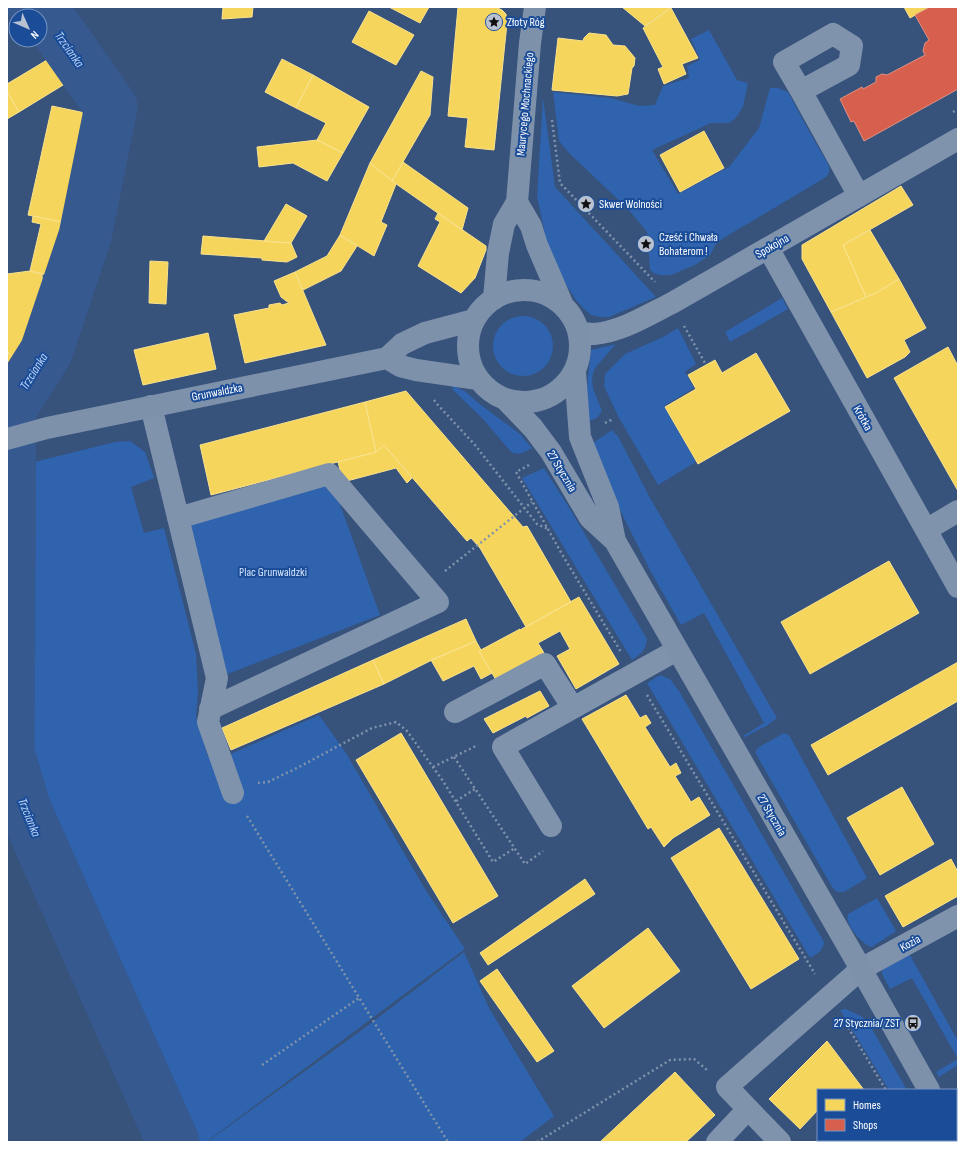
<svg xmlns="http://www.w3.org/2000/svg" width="965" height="1149" font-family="'Sofia Sans Condensed',sans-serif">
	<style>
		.green { fill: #2f63ad }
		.homes { fill: #f6d55c; stroke: #f9e28d }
		.shops { fill: #d6604d; stroke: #e29082 }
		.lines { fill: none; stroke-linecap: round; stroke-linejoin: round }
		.river { stroke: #365990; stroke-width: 53 }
		.path { stroke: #8093ad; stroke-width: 2.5; stroke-dasharray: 2 3; stroke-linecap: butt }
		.minor { stroke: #8093ad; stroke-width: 22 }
		.major { stroke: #7e91ab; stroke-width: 22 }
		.labels { text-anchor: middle; stroke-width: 4; stroke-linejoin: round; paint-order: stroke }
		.poi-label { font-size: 12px; fill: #fff; stroke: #1a4c98; text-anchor: start }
		.street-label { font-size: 12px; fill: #fff; stroke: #1a4c98 }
		.park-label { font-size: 12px; fill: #d5e5fb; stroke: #1a4c98 }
		.water-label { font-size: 13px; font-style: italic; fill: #bad4f7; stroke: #1a4c98 }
	</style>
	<rect width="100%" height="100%" fill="#37527b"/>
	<!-- green -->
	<path class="green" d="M709,30L737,80L748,83L743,107L735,119L729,123H711L652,150L678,194L729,167L759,128L770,88H778L788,92L810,133L828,164C830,170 830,173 826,177L717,242L710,255L695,265L671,275H660L653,273L650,269L647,232L628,209L569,153L559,141L553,92L611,98L639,106L655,105L663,86L689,78L687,66L700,60L691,39Z
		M543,98L555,187L656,297L609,317H599L591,315L584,309L576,300L561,277L549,253L537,196Z
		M782,298L788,309L730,342L725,332Z
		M493 346a30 30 0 1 1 60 0a30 30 0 1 1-60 0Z
		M678,328L696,364L685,372L694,388L664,406L696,462L658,485L618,416L604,386L605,374L625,354L663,337Z
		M616,344L595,368L592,377L593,388L602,411L597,418L586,422L587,385L591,350Z
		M453,385L466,392L477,402L520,434L532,448C525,452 519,456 511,452L483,419L453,390Z
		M612,430L619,438L649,496L777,718L768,725L745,737L743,736L764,723L704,613L681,625L651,572L618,506L593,443Z
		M130,441L145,452L154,478L131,487L144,533L164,528L196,654L198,692L196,716L208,757L226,756L319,715L346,753L425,889L465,949L206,1142H177L27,806L10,751L12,470L30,463L115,442Z
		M544,468L570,509L647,639C646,650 641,654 632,660L522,478Z
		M329,474L380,615L217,678L178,518Z
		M660,675L670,679L679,691L824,942C823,951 817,954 810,958L647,683Z
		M784,733L789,735L867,878L844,892H837L832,887L756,754V750L759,747Z
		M877,898L896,931L872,947C864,946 849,928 848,921C847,918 848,916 848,914Z
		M907,950L958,1041V1065L939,1077L936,1072L958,1059L912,978L890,989L882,974V968Z
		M464,952L489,1008L554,1116L520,1142H207L366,1027Z
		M846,1009L861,1016L869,1024L907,1090H889L840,1010Z"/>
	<!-- homes -->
	<path class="homes" d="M223,7H253L252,17L222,19Z
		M389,7H429L420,23Z
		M458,7H495L502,10L506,14L507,23L494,150L465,147L468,118L448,116Z
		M622,7H672L645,26Z
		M904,7H930L910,18Z
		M671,8L698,58L682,64L686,74L664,84L658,69L663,67L643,28Z
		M369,11L414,35L396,65L352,42Z
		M589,33L606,35L613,45L625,46L635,58L634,66L632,68L628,94L617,96L552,90L558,38L583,41L584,38Z
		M52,57L68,82L19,112L7,91V84Z
		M282,59L313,75L296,108L265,92Z
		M421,71L433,77L430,115L392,181L370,163Z
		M313,75L369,107L343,153L317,140L326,123L296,108Z
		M7,91L19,112L7,119Z
		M52,106L90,114L67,223L28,215Z
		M704,131L724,168L680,192L660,155Z
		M317,140L343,153L327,181L293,163L259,167L257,147Z
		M403,162L468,208L462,230L392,181Z
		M370,163L396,184L381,222L387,225L374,256L340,235Z
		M901,186L913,205L843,245L866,297L831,312L802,259V245Z
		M286,204L307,216L291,243L264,241Z
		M438,213L486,246V250L475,278L461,293L418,266L440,222L435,219Z
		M33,216L67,223L55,277L30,271L41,224L32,222Z
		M870,230L899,279L876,293L866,297L843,245Z
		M340,235L357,246L341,271L303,290L295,272L327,256Z
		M203,236L291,243L297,257L287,262L262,260V258L201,254Z
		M150,261L168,262L166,304L149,303Z
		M30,271L42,274L44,314L23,370L7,351V274Z
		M295,272L326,345L245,363L234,315L269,308V305L280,303L282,305L289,303L281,297L274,281Z
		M899,279L926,328L904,340L910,352L905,357L867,378L831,312L876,293Z
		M208,333L216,369L143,385L134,350Z
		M948,347L958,366V491L894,378Z
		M7,351L23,370L7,384Z
		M756,353L790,411L698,464L665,407L696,389L688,375L715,360L722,373Z
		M406,391L523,527L527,526L571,602L526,627L480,548L471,538L467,541L384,445L376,452L365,402Z
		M365,402L376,452L211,495L200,445Z
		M384,445L412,478L407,483L396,468L343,482L338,462L376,452Z
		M889,561L919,613L810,674L781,622Z
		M579,597L619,664L576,689L557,656L570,649L560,631L538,643L544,653L496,680L479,651L520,629V630Z
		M466,619L476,641L430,661L384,684L373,660Z
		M476,641L481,650L479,651L492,673L481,679L474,666L443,681L431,660Z
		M373,660L384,684L231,750L222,728Z
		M958,662V701L828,775L811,745Z
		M540,691L549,706L527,718L526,716L493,733L484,719Z
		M626,695L640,718L646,715L651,723L645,727L670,767L676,763L681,773L675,776L691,802L699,797L710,815L673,838L664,847L651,827L648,829L582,719Z
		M401,733L498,896L453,923L356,760Z
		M902,787L934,844L880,875L847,818Z
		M719,828L799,959L751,989L671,858Z
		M951,859L958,872V896L903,927L885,896Z
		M585,879L595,894L488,965L480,953Z
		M648,928L680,971L604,1028L572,986Z
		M497,969L554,1051L537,1062L480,981Z
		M827,1041L864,1090H818V1110L800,1129L769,1099Z
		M675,1072L715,1115L686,1142H600Z
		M824,1140H871L869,1142H821Z"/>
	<!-- shops -->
	<path class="shops" d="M930,7H958V89L864,141L854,121L851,122L840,99L862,87L863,89L876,82V77L882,74L887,75L925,55L923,51L925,43L929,40L915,15Z"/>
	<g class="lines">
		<!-- river -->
		<path class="river" d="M34,7L55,27L111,107L85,236L46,352L10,409L8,752L24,807L173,1142"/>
		<!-- path -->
		<path class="path" d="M953,112L958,109
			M552,120L560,183L655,282
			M684,326L705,363
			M434,400L437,404L475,445L537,524L548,529
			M605,423L613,419
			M529,465L516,472L563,556L621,652
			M445,571L532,502
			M647,695L815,974
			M454,757L525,864L543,851
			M433,767L478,745
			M258,783L268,782L299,767L372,728L396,722L407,731L443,781L493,862L515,848
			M456,801L475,789
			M247,816L448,1142
			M843,1019L886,1090
			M262,1065L359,998
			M537,1142L670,1060L694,1059L707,1070"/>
		<!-- minor -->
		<path class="minor" d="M801,91L784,62L833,34L852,46L849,65L801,91L859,196
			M768,248L958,587
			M579,333C584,333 589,334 594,334C621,332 648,315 672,303L958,139
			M151,406L217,678L208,722L233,793
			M178,518L329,474L438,602L210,709
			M926,530L958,511
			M455,712L545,664L573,708
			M551,826L503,747L677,650
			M717,1142L748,1109
			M780,1142L727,1087L861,969L958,916
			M915,1142L919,1140"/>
		<!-- major -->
		<path class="major" d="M517,202L531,226L537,245L562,303
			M468 346a56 56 0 1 1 112 0a56 56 0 1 1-112 0Z
			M494,299L498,253L504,224L517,202L530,43L535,7
			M387,358L400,366L416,370L478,379
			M575,372L580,437L608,507L615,541
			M507,401L533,428L551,452L590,518L615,541L861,969L929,1090
			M7,439L47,428L387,358L402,344L425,333L474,320
			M956,1134L958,1137"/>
	</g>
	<!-- icons -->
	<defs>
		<symbol id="sight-disc" viewBox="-11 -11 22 22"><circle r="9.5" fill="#b9c2d1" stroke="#1a4c98"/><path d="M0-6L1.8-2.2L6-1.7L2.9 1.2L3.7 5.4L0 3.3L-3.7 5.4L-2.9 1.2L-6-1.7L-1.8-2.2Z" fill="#111"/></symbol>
		<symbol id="bus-disc" viewBox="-11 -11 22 22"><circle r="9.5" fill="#b9c2d1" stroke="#1a4c98"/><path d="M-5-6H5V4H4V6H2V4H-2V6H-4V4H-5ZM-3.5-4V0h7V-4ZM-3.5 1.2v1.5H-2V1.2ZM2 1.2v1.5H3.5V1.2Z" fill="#111"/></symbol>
	</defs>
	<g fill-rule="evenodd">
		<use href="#sight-disc" x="484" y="12" width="20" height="20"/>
		<use href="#sight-disc" x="576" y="194" width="20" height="20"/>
		<use href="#sight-disc" x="636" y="234" width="20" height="20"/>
		<use href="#bus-disc" x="903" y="1013" width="20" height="20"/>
	</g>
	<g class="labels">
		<!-- poi labels -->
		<g class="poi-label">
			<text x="507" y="26">Złoty Róg</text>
			<text x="599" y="208">Skwer Wolności</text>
			<text x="659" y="241">Cześć i Chwała<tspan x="659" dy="14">Bohaterom !</tspan></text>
			<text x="900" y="1027" text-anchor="end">27 Stycznia/ ZST</text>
		</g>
		<!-- street labels -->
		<g class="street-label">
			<text transform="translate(525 104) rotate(-85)" y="4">Maurycego Mochnackiego</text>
			<text transform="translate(772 246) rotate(-30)" y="4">Spokojna</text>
			<text transform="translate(217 392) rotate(-11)" y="4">Grunwaldzka</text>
			<text transform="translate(863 418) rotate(61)" y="4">Krótka</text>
			<text transform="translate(562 471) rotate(59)" y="4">27 Stycznia</text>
			<text transform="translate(772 815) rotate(60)" y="4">27 Stycznia</text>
			<text transform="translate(910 943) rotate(-29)" y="4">Kozia</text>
		</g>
		<!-- park labels -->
		<g class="park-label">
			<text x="273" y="576">Plac Grunwaldzki</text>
		</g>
		<!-- water labels -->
		<g class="water-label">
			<text transform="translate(70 49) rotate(55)" y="5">Trzcianka</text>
			<text transform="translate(33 371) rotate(-58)" y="5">Trzcianka</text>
			<text transform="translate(30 817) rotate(68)" y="5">Trzcianka</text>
		</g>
	</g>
	<!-- border -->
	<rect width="965" height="1149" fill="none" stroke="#ffffff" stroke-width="16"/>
	<!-- legend -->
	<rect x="817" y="1089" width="140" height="52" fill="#1a4c98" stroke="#7694c1"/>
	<rect x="825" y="1099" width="20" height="12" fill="#f6d55c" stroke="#7694c1"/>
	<text x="853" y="1109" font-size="12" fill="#ffffff">Homes</text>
	<rect x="825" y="1119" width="20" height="12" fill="#d6604d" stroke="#7694c1"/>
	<text x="853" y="1129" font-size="12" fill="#ffffff">Shops</text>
	<!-- north arrow -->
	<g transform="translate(28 28) rotate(135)"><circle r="19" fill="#1a4c98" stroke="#7694c1"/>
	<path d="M0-3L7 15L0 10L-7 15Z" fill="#b9c2d1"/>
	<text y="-6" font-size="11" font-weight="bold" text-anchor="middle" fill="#ffffff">N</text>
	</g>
</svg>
